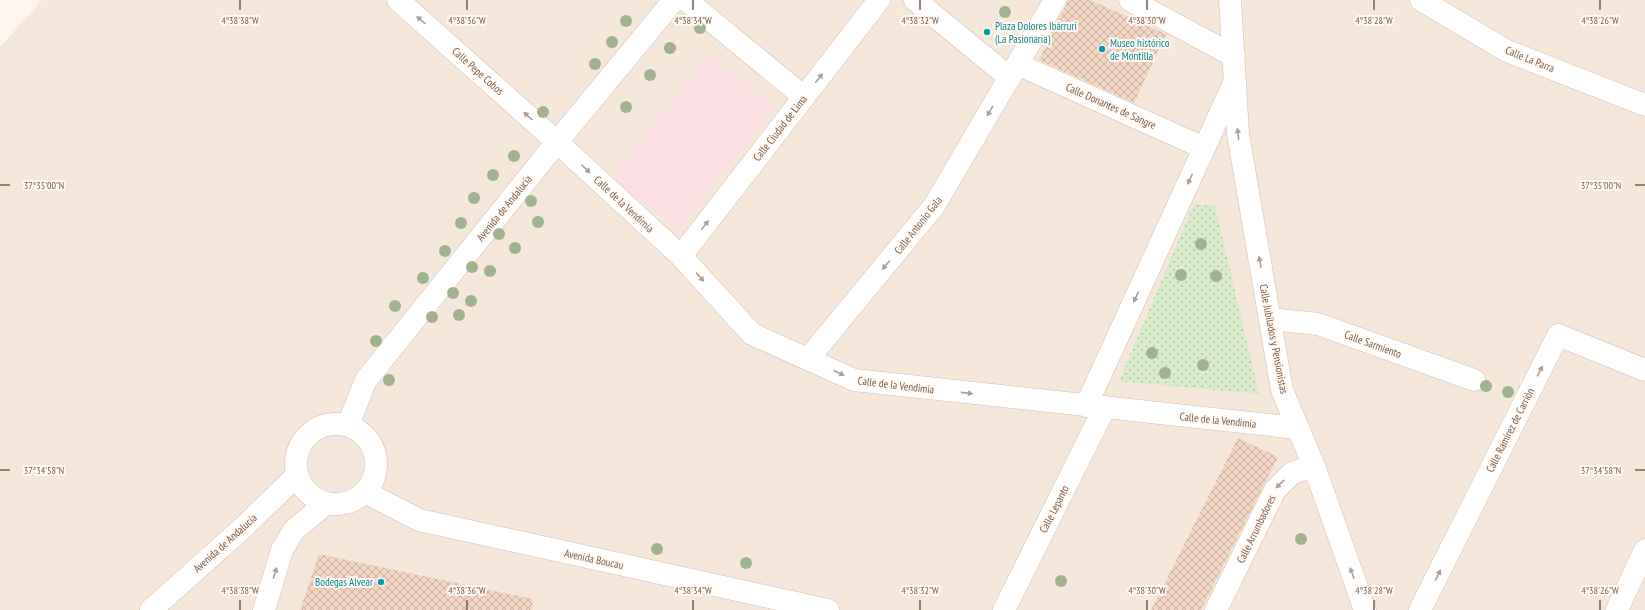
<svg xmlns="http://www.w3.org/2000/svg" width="1645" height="610" font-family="'PT Sans Narrow',sans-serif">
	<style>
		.residential { fill: #f5e8da }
		.medical { fill: #fbdfe3 }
		.park { fill: url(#park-dots) }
		.building { fill: url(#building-cross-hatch) }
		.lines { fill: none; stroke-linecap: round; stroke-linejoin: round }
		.minor-casing { stroke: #d1beb0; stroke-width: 23 }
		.minor { stroke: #fff; stroke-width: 22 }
		.tree { fill: #a0b28e }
		.oneway { fill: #af9d94 }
		.ticks { fill: none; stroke: #7a5c4d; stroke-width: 1.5 }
		.culture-dot { fill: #0f9aa8; stroke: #fffaf3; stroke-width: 1.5 }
		.labels { text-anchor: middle; stroke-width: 4; stroke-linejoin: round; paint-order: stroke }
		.culture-label { font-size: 11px; fill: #0d838f; stroke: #fffaf3; text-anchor: start }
		.street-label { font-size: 11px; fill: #7a5c4d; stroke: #fffaf3 }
		.ticks-label { font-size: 10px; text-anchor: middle; fill: #7a5c4d; stroke: #fffaf3; stroke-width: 4; stroke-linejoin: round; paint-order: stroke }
	</style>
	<defs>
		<pattern id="park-dots" width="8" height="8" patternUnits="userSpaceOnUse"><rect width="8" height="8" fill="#d8ecc9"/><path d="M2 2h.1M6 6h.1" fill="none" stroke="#b4c2a5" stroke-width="1.8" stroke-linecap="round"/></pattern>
		<pattern id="building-cross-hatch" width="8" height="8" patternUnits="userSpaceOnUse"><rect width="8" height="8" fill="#f3d5c3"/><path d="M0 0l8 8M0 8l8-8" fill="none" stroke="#cab0a1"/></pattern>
	</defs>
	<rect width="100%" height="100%" fill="#fdf6ec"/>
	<!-- residential -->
	<path class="residential" d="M42,0H1645V610H0V47Z"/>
	<!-- medical -->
	<path class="medical" d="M709,55L775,107L678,230L612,177Z"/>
	<!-- park -->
	<path class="park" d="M1194,204L1215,206L1259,394L1119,381Z"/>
	<!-- building -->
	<path class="building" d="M1067,0H1090L1166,34L1134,103L1039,60L1057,21L1066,6Z
		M1238,438L1278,457L1201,610H1151Z
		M319,554L533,599L532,610H300Z"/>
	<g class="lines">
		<defs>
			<path id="minor" d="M398,0L557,142L681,256L752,334L854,380L1297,428
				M686,0L804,97
				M915,0L1010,78
				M1130,0L1234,56
				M1230,0L1238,134L1282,390L1314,466L1365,610
				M1421,0L1507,51L1645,105
				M1017,64L1204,148
				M681,256L879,0
				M1270,319L1318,324L1474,380
				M808,359L934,206L1055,0
				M1086,406L1234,83
				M296 464a40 40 0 1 1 80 0a40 40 0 1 1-80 0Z
				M348,425L366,380L557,142L674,0
				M365,492L419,520L828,610
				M151,610L246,525L297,475
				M264,610L282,550L294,530L327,503
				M1004,610L1105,407
				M1216,610L1275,490L1292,473L1314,466
				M1420,610L1558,335L1645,370
				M1617,610L1645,550"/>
		</defs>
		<!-- minor casing -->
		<use href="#minor" class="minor-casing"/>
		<!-- minor -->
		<use href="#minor" class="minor"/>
	</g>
	<!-- trees -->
	<g class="tree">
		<circle cx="1005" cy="12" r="6"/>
		<circle cx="626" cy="21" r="6"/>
		<circle cx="700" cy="28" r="6"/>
		<circle cx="612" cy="42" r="6"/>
		<circle cx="670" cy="48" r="6"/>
		<circle cx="595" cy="64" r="6"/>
		<circle cx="650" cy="75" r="6"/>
		<circle cx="626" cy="107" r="6"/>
		<circle cx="543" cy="112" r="6"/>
		<circle cx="514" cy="156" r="6"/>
		<circle cx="493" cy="175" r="6"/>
		<circle cx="474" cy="198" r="6"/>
		<circle cx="531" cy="201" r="6"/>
		<circle cx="538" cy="222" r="6"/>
		<circle cx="461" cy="223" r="6"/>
		<circle cx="499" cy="234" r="6"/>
		<circle cx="1201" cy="244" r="6"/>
		<circle cx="515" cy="248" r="6"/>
		<circle cx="445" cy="251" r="6"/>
		<circle cx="472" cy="267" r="6"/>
		<circle cx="490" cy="271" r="6"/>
		<circle cx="1181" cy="275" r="6"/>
		<circle cx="1216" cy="276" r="6"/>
		<circle cx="423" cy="278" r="6"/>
		<circle cx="453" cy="293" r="6"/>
		<circle cx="471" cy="301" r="6"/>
		<circle cx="395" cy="306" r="6"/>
		<circle cx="459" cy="315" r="6"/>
		<circle cx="432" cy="317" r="6"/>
		<circle cx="376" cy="341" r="6"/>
		<circle cx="1152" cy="353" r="6"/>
		<circle cx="1203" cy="365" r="6"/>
		<circle cx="1165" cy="373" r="6"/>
		<circle cx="389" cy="380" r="6"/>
		<circle cx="1486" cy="386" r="6"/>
		<circle cx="1508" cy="392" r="6"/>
		<circle cx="1301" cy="539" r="6"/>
		<circle cx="657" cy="549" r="6"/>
		<circle cx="746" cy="563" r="6"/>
		<circle cx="1061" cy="581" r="6"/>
	</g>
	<!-- one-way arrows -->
	<defs><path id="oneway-solid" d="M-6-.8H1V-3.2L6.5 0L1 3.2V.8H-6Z"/></defs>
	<g class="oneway">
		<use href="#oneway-solid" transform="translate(421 20) rotate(-138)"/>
		<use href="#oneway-solid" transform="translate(819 78) rotate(-52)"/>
		<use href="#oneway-solid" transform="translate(990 111) rotate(120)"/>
		<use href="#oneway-solid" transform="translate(528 116) rotate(-138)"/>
		<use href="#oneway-solid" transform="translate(1238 134) rotate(-97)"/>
		<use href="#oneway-solid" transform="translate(586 169) rotate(43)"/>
		<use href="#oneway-solid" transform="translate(1190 179) rotate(115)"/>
		<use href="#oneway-solid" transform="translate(705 225) rotate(-52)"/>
		<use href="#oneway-solid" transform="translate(1260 262) rotate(-100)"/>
		<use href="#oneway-solid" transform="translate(886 265) rotate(130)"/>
		<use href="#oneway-solid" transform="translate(700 277) rotate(48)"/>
		<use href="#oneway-solid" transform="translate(1136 297) rotate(115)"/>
		<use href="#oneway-solid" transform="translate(1540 371) rotate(-63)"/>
		<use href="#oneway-solid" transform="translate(839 373) rotate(25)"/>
		<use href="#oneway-solid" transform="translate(967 393) rotate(6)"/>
		<use href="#oneway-solid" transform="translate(1280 484) rotate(136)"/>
		<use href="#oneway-solid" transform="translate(275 573) rotate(-73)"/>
		<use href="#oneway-solid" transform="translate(1352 573) rotate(-110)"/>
		<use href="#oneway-solid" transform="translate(1438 575) rotate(-64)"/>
	</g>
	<!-- ticks -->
	<path class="ticks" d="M240,0V10M467,0V10M693,0V10M920,0V10M1147,0V10M1374,0V10M1600,0V10M0,185H10M1635,185H1645M0,470H10M1635,470H1645M240,600V610M467,600V610M693,600V610M920,600V610M1147,600V610M1374,600V610M1600,600V610"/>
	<!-- markers -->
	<g class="culture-dot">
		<circle cx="987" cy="32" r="4"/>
		<circle cx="1102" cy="49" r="4"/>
		<circle cx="381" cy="582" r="4"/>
	</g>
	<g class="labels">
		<!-- culture labels -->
		<g class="culture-label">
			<text x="995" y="30">Plaza Dolores Ibárruri<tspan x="995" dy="13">(La Pasionaria)</tspan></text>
			<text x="1110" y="47">Museo histórico<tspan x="1110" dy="13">de Montilla</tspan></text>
			<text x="373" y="586" text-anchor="end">Bodegas Alvear</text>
		</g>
		<!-- street labels -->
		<g class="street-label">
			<text transform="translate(1530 59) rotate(22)" y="4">Calle La Parra</text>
			<text transform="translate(478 71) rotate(42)" y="4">Calle Pepe Cobos</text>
			<text transform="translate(1111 106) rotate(24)" y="4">Calle Donantes de Sangre</text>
			<text transform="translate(780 128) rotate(-52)" y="4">Calle Ciudad de Lima</text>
			<text transform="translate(624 204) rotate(43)" y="4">Calle de la Vendimia</text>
			<text transform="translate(504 208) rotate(-51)" y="4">Avenida de Andalucía</text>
			<text transform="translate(918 225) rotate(-52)" y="4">Calle Antonio Gala</text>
			<text transform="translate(1274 339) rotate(79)" y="4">Calle Jubilados y Pensionistas</text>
			<text transform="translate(1373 344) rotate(20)" y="4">Calle Sarmiento</text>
			<text transform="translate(896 385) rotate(7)" y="4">Calle de la Vendimia</text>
			<text transform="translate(1218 420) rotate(6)" y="4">Calle de la Vendimia</text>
			<text transform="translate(1510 430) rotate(-63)" y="4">Calle Ramírez de Carrión</text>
			<text transform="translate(1054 509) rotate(-63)" y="4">Calle Lepanto</text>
			<text transform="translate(1256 529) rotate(-64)" y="4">Calle Arrumbadores</text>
			<text transform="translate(225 543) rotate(-42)" y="4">Avenida de Andalucía</text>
			<text transform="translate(594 559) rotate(12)" y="4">Avenida Boucau</text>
		</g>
	</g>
	<g class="ticks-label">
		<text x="240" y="24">4°38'38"W</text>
		<text x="467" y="24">4°38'36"W</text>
		<text x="693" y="24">4°38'34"W</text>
		<text x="920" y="24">4°38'32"W</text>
		<text x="1147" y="24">4°38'30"W</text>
		<text x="1374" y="24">4°38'28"W</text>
		<text x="1600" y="24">4°38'26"W</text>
		<text x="44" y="189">37°35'00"N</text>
		<text x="1601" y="189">37°35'00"N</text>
		<text x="44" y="474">37°34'58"N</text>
		<text x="1601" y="474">37°34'58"N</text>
		<text x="240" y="594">4°38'38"W</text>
		<text x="467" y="594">4°38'36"W</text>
		<text x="693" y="594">4°38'34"W</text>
		<text x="920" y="594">4°38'32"W</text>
		<text x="1147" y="594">4°38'30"W</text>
		<text x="1374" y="594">4°38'28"W</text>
		<text x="1600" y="594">4°38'26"W</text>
	</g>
</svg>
